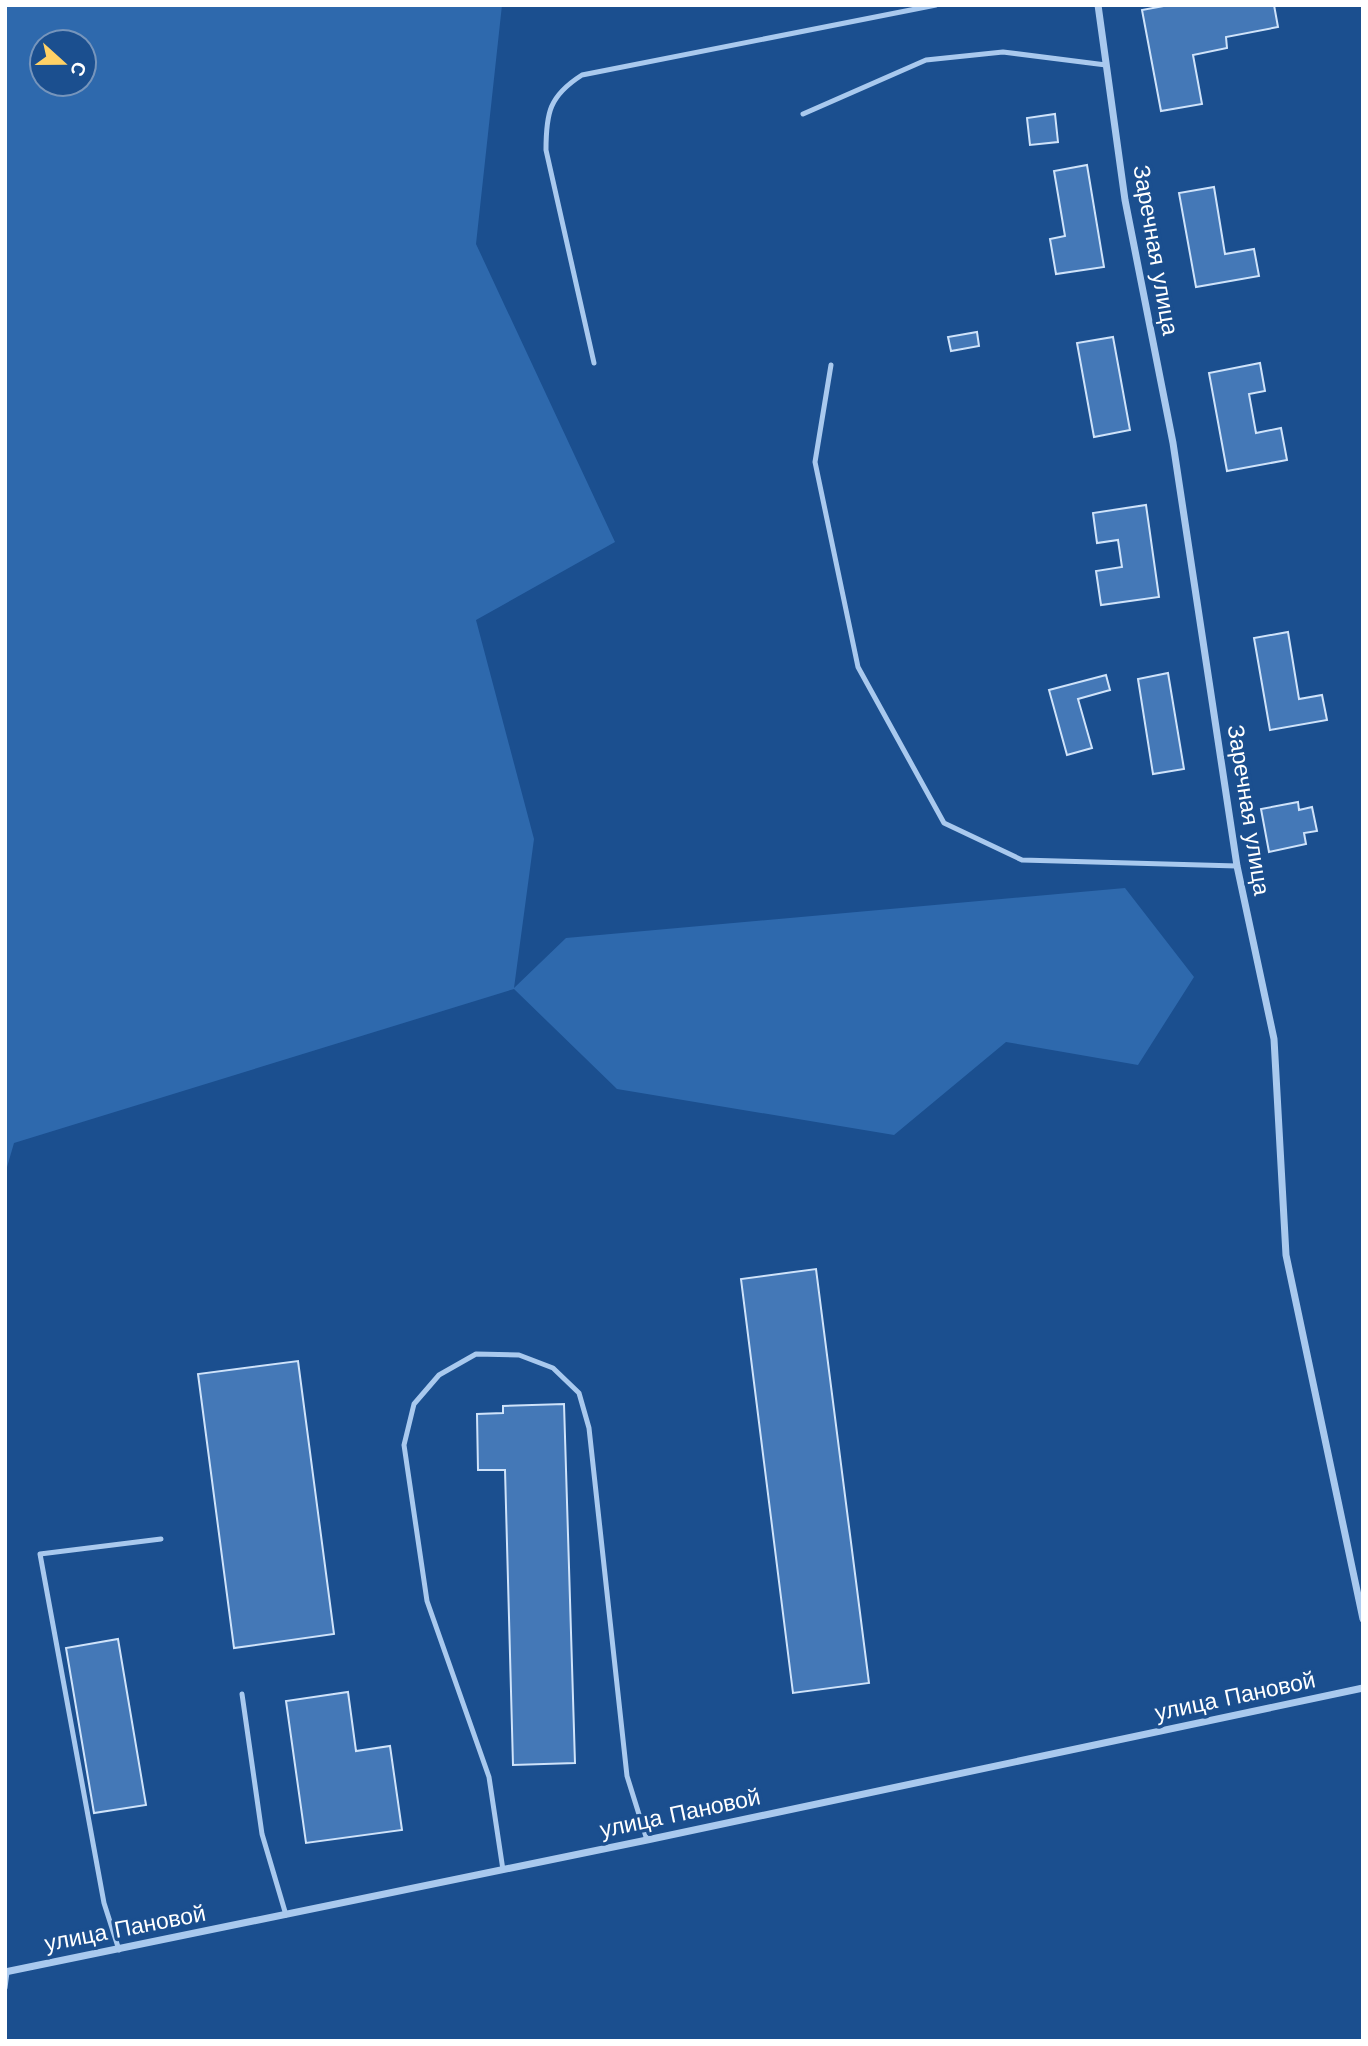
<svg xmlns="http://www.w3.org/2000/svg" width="1368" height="2046" font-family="'Work Sans',sans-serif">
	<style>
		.green { fill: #2e69ad; fill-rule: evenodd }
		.building { fill: #4478b7; stroke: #cfe3fa; stroke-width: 2 }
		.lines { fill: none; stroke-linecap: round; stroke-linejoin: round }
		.service { stroke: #a9c9ee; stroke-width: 5 }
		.minor { stroke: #a9c9ee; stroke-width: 7 }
		.labels { text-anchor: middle; stroke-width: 7; stroke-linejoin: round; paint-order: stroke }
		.street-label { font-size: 23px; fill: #fff; stroke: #1b4f8f }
	</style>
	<rect width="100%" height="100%" fill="#1b4f8f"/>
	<!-- green -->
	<path class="green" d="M5,5H502L476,244L615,542L476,620L534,839L514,988L566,938L1125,888L1194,977L1138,1065L1006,1042L894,1135L617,1089L514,989L14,1143L5,1174ZM42,42H84V84H42Z"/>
	<!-- building -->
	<path class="building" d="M1169,5H1274L1278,27L1226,37L1227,48L1193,55L1202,104L1161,111L1142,10Z
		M1055,114L1058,142L1030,145L1027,118Z
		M1087,165L1104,267L1056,274L1050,239L1065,236L1054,171Z
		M1214,187L1225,254L1254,249L1259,276L1196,287L1179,193Z
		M977,332L979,346L951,351L948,337Z
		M1113,337L1130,430L1094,437L1077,343Z
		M1260,363L1265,391L1249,394L1256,433L1281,428L1287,460L1227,471L1209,373Z
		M1146,505L1159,597L1101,605L1096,571L1122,567L1118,540L1097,543L1093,513Z
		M1288,632L1299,699L1322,695L1327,720L1270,730L1254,638Z
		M1168,673L1184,769L1153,774L1138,679Z
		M1106,675L1110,690L1078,699L1092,748L1067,755L1049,690Z
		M1298,802L1299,810L1312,807L1317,831L1304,833L1306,844L1269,852L1261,809Z
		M816,1269L869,1683L793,1693L741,1279Z
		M298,1361L334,1634L234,1648L198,1374Z
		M564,1404L575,1763L513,1765L505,1470H478L477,1414L503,1413V1406Z
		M118,1639L146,1805L94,1813L66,1648Z
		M348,1692L356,1751L390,1746L402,1830L306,1843L286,1701Z"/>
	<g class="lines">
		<!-- service -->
		<path class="service" d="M803,114L926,60L1003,52L1106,65
			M594,363L546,150C546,113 549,96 582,75L936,5
			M831,365L815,462L858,667L944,823L1022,860L1237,866
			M242,1694L262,1834L286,1915
			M503,1870L489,1777L427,1601L404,1445L414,1404L439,1375L476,1354L519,1355L553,1368L579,1393L589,1428L627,1776L647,1840
			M119,1950L104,1903L40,1554L161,1539
			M5,1988L7,1972"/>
		<!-- minor -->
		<path class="minor" d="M1098,5L1125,200L1173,443L1237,866L1274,1039L1286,1255L1363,1619
			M5,1972L647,1840L1363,1688"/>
	</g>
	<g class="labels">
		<!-- street labels -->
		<g class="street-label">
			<text transform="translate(1156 250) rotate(80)" y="8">Заречная улица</text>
			<text transform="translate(1249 810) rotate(81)" y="8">Заречная улица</text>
			<text transform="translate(1235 1696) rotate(-12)" y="8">улица Пановой</text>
			<text transform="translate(680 1813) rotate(-12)" y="8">улица Пановой</text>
			<text transform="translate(125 1928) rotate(-11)" y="8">улица Пановой</text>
		</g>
	</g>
	<!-- border -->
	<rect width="1368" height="2046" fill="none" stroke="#ffffff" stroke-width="14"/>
	<!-- north arrow -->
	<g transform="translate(63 63) rotate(111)"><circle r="33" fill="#1b4f8f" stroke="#7695bc" stroke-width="2"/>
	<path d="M0-5L12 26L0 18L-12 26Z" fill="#ffd166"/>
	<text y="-10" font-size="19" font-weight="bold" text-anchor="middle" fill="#ffffff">С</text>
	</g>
</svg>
